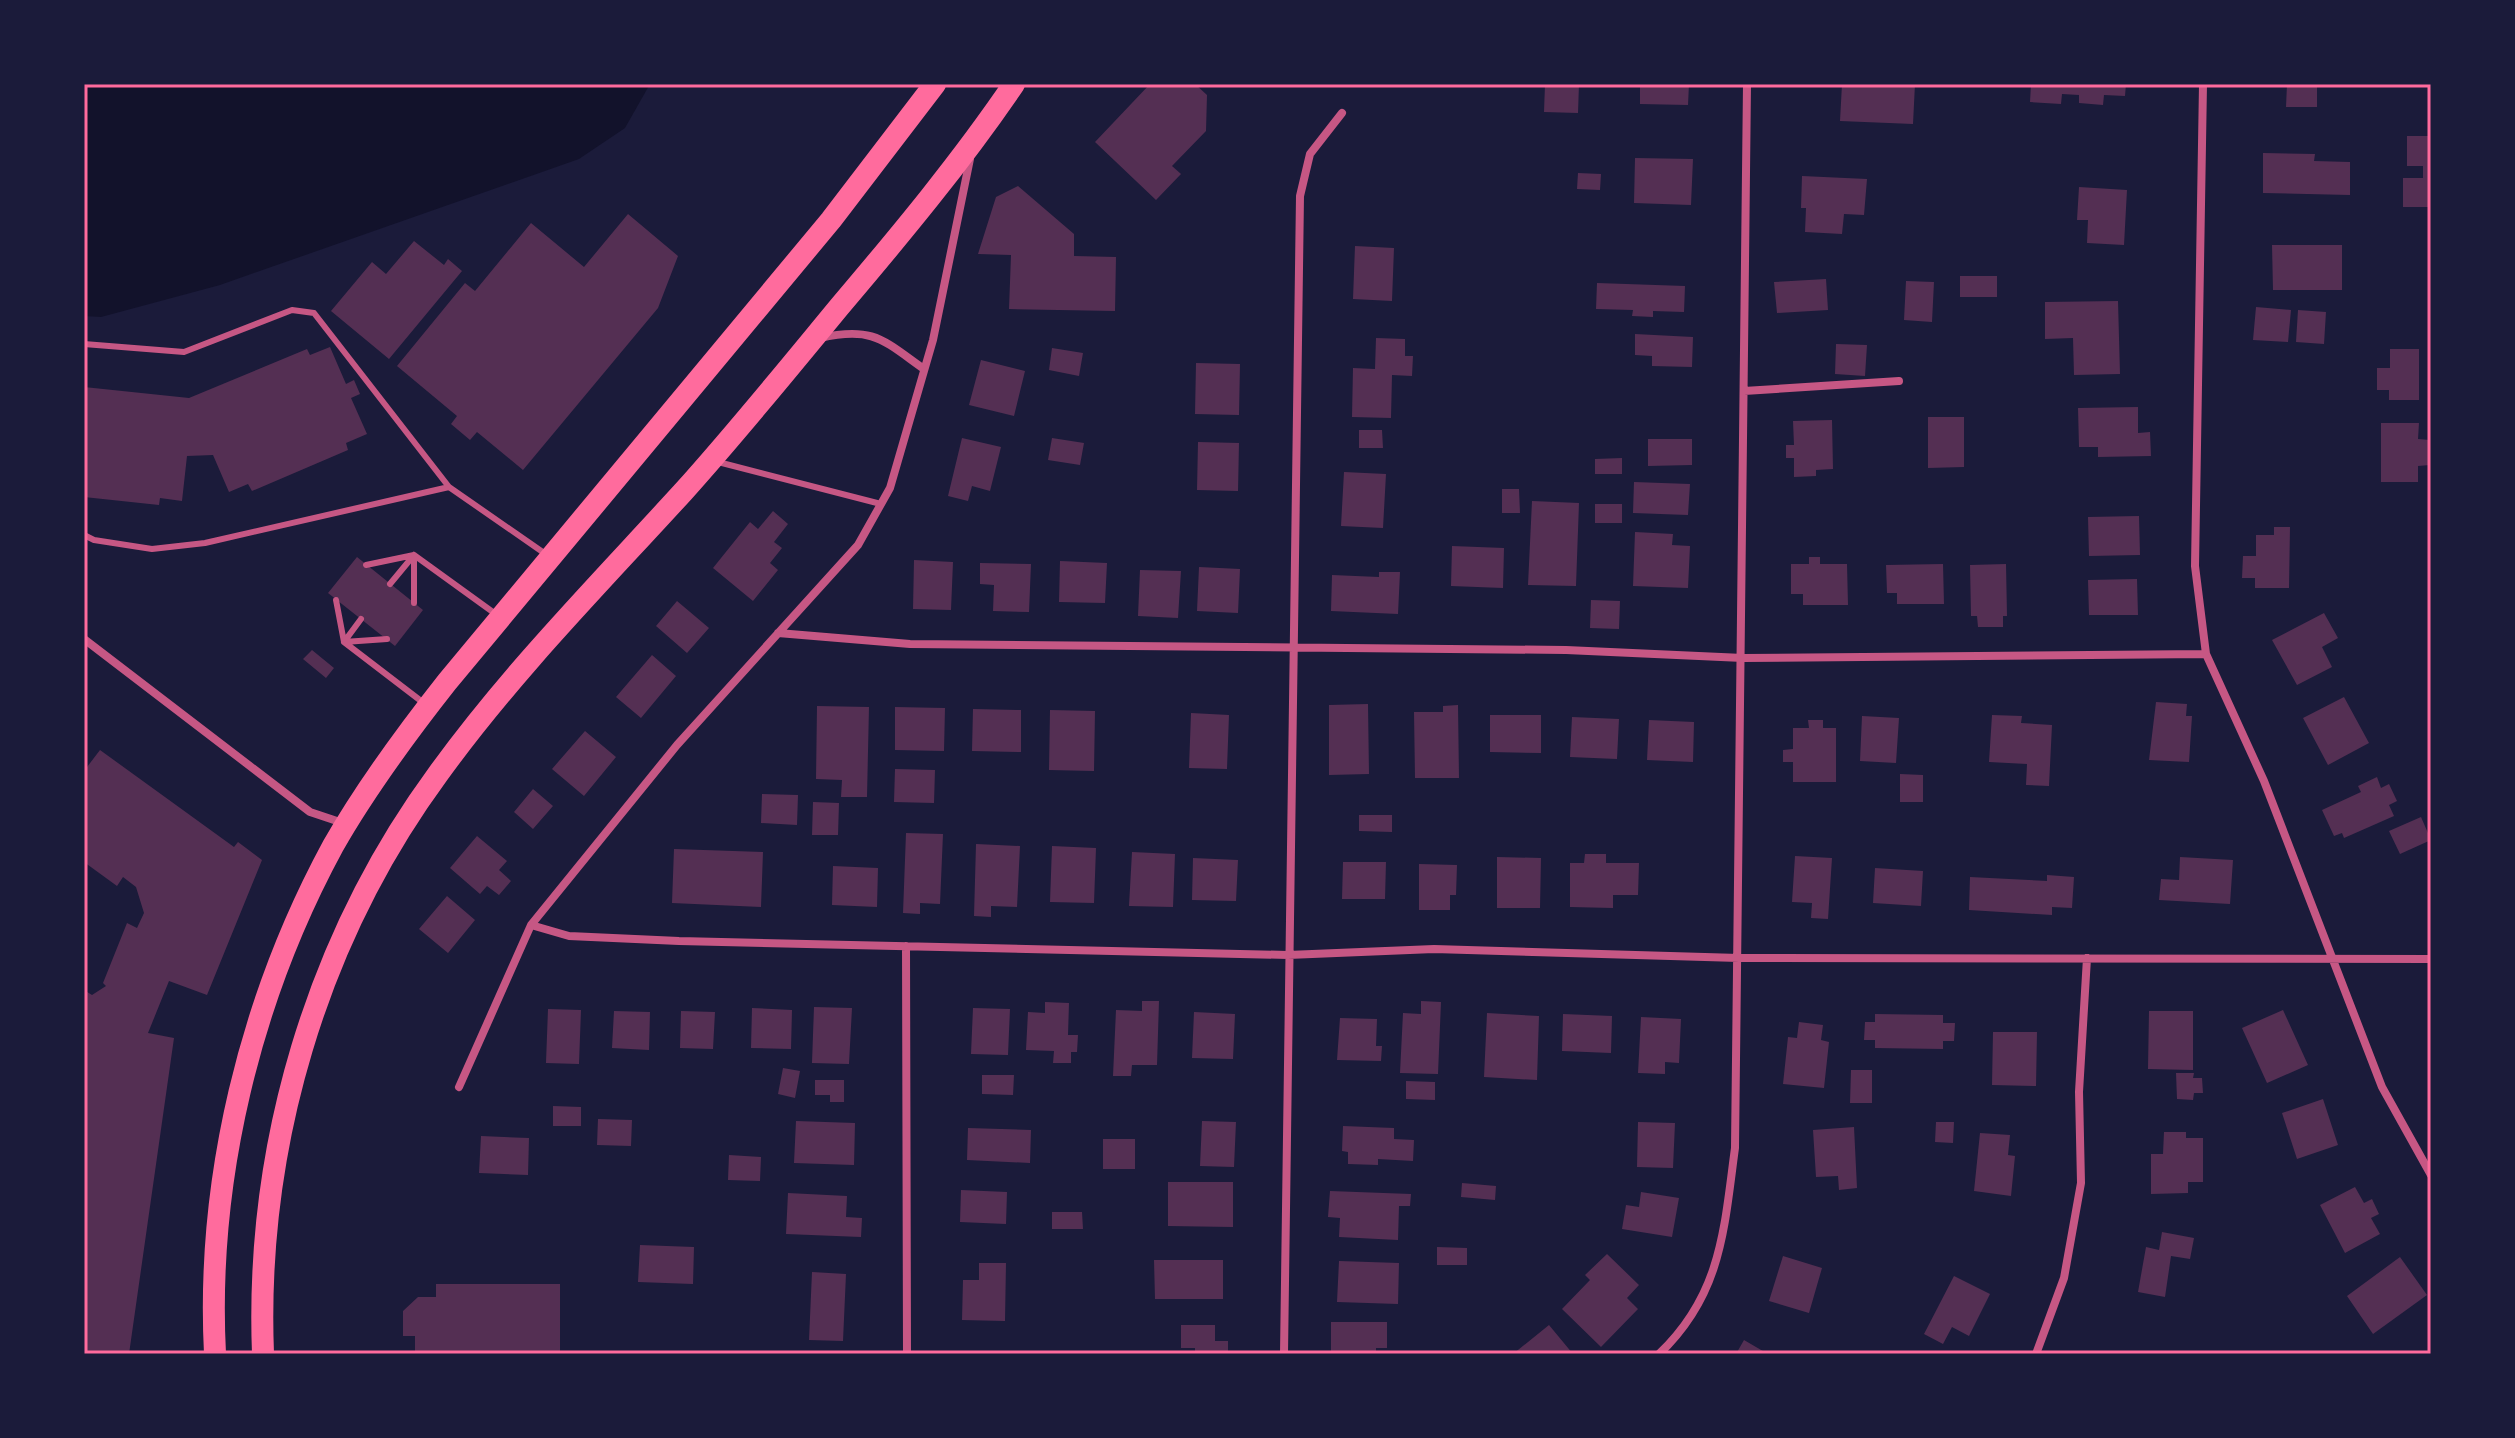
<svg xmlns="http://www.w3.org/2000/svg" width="2515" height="1438" font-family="Manrope,sans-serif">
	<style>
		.water { fill: #12122b }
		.building { fill: #542f53 }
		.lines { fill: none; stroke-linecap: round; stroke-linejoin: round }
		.service { stroke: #c65784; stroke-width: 6 }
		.minor { stroke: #c65784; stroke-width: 8 }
		.trunk { stroke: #ff6b9d; stroke-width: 22 }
		.neatline { fill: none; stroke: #ff6b9d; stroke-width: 3 }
	</style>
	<rect width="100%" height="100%" fill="#1b1b3a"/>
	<!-- water -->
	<path class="water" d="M84,84H650L625,128L579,159L220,285L101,317L84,316Z"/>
	<!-- building -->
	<path class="building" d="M1150,84H1195L1207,95L1206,131L1172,166L1181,174L1156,200L1095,142Z
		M1545,84H1579L1578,113L1544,112Z
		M1640,84H1689L1688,105L1640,104Z
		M1842,84H1915L1913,124L1840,121Z
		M2031,84H2126L2125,96L2104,95L2103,105L2079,103V95L2062,94L2061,104L2030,102Z
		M2287,84H2317V107H2286Z
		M2407,136H2431V207H2403V178H2423V166H2407Z
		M2263,153L2315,154L2314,161L2350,162V195L2263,193Z
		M1635,158L1693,159L1691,205L1634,203Z
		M1578,173L1601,174L1600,190L1577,189Z
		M1802,176L1867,179L1864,215L1844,214L1842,234L1805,232L1806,208H1801Z
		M1018,186L1074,234V256L1116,257L1115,311L1009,309L1011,255L978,254L996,197Z
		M2079,187L2127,190L2124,245L2087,243L2088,220H2077Z
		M628,214L678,256L658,308L523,470L477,432L470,440L451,424L457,416L397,366L465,283L475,291L531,223L584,267Z
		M414,241L444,265L448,259L462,271L389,359L331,311L372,262L386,274Z
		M2272,245H2342V290H2273Z
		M1355,246L1394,248L1392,301L1353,299Z
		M1960,276H1997V297H1960Z
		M1826,279L1828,310L1777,313L1774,282Z
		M1906,281L1934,282L1932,322L1904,320Z
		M1597,283L1685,286L1684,312L1653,311V317L1632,316L1633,310L1596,309Z
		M2118,301L2120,374L2074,375L2073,338L2045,339V302Z
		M2256,307L2291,310L2288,342L2253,340Z
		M2298,310L2326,312L2324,344L2296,342Z
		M1635,334L1693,337L1692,367L1652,366V356L1635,355Z
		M1376,338L1405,339V356H1413L1412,376L1392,375L1391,418L1352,417L1353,368L1375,369Z
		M1836,344L1867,345L1865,376L1835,374Z
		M330,347L346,384L354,380L360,394L351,398L367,434L346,443L348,450L252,491L248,484L229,492L213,455L187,456L182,501L160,498L159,505L84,497V387L189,398L307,349L310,355Z
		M1052,348L1083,353L1079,376L1049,370Z
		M2390,349H2419V400H2389V390H2377V368H2390Z
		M981,360L1025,371L1014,416L969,405Z
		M1196,363L1240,364L1239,415L1195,414Z
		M2138,407V433L2150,432L2151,456L2098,457V447H2079L2078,408Z
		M1928,417H1964V467L1928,468Z
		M1832,420L1833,469L1816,470V476L1794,477V458H1786V445H1794L1793,421Z
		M2381,423H2419L2418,439L2430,440V465L2418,466V482H2381Z
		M1359,430H1382L1383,448H1359Z
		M962,438L1001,447L990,491L972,486L968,501L948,496Z
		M1052,438L1084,443L1080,465L1048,460Z
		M1648,439H1692V465L1648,466Z
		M1198,442L1239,443L1238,491L1197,490Z
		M1622,458V474H1595V459Z
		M1344,472L1386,474L1383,528L1341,526Z
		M1634,482L1690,484L1688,515L1633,513Z
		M1502,489H1519L1520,513H1502Z
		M1532,501L1579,503L1576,586L1528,585Z
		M1595,504H1622V523H1595Z
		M773,511L788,524L774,542L782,548L770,563L778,570L753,601L713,568L750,522L758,529Z
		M2139,516L2140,555L2089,556L2088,517Z
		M2274,527H2290L2289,588H2255V578H2242L2243,556H2256V535H2274Z
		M1635,532L1673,534L1672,545L1690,546L1688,588L1633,586Z
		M1452,546L1504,548L1503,588L1451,586Z
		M357,557L423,610L395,646L328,593Z
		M1809,557H1820V564H1847L1848,605H1803V594H1791V564H1809Z
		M914,560L953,562L951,610L913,609Z
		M1060,561L1107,563L1105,603L1059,602Z
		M980,563L1031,564L1029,612L993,611L994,585L980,584Z
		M1943,564L1944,604H1897V593H1887L1886,565Z
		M2006,564L2007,616H2003V627H1978L1977,616H1971L1970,565Z
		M1199,567L1240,569L1238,613L1197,611Z
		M1140,570L1181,571L1178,618L1138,616Z
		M1379,572H1400L1398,614L1331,611L1332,575L1379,577Z
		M2137,579L2138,615H2089L2088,580Z
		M1591,600L1620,601L1619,629L1590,628Z
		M677,601L709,628L687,653L656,626Z
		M2324,613L2338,638L2322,647L2332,667L2297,685L2272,640Z
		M312,650L334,668L326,678L303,659Z
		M652,655L676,676L641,718L616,697Z
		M2344,697L2369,743L2328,765L2303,718Z
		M2156,702L2187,704L2186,716H2192L2189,762L2149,760Z
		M1368,704L1369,774L1329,775V705Z
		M1458,705L1459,778H1415L1414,712H1443V706Z
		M817,706L869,707L867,797H841L842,780L816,779Z
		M895,707L945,708L944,751L895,750Z
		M973,709L1021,710V752L972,751Z
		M1050,710L1095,711L1094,771L1049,770Z
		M1191,713L1229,715L1227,769L1189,768Z
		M1490,715H1541V753L1490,752Z
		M1992,715L2022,716L2021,723L2052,725L2049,786L2026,785L2027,764L1989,762Z
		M1862,716L1899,718L1896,763L1860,761Z
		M1572,717L1619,719L1617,759L1570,757Z
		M1649,720L1694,722L1693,762L1647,760Z
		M1808,720H1823V728H1836V782H1793V762H1783V750L1793,749V728H1809Z
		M585,731L616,757L584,796L552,769Z
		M100,750L234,847L238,842L262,860L207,995L169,981L148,1033L174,1038L129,1354H84V990L92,995L106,986L103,983L127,923L137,928L144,913L136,887L123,877L117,886L84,862V771Z
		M895,769L935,770L934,803L894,802Z
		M1900,774L1923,775V802H1900Z
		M2377,777L2381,788L2389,784L2397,801L2389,805L2394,816L2344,838L2342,833L2334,836L2322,810L2361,792L2358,786Z
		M533,789L553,806L533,829L514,812Z
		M762,794L798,795L797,825L761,823Z
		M813,802L839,803L838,835H812Z
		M1359,815H1392V832L1359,831Z
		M2421,817L2431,840L2400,854L2389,831Z
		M906,833L943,834L940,904L920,903V914L903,913Z
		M477,836L507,861L499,870L511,881L499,895L487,886L480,894L450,868Z
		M976,844L1020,846L1017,907L991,906V917L974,916Z
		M1052,846L1096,848L1094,903L1050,902Z
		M674,849L763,852L761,907L672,903Z
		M1132,852L1175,854L1173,907L1129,906Z
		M1585,854H1606V863H1639L1638,895H1613V908L1570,907V863H1584Z
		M1795,856L1832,858L1828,919L1811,918L1812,903L1792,902Z
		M1497,857L1541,858L1540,908H1497Z
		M2180,857L2233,860L2230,904L2159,900L2161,879L2179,880Z
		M1193,858L1238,860L1236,901L1192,900Z
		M1343,862H1386L1385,899H1342Z
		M1419,864L1457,865L1456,895H1450V910H1419Z
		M833,866L878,868L877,907L832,905Z
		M1875,868L1923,871L1921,906L1873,903Z
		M2047,875L2074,877L2072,908L2052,907V915L1969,910L1970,877L2047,881Z
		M447,896L475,920L448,953L419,929Z
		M1142,1001H1159L1157,1065H1132L1131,1076H1113L1116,1010L1142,1011Z
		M1421,1001L1441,1002L1438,1074L1400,1073L1403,1013L1421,1014Z
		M1045,1002L1069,1003L1068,1035H1078L1077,1052H1071V1063H1053L1054,1051L1026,1050L1028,1012L1045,1013Z
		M814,1007L852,1008L849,1064L812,1063Z
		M752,1008L792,1010L791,1049L751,1048Z
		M973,1008L1010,1009L1008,1055L971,1054Z
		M548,1009L581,1010L579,1064L546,1063Z
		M2283,1010L2308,1065L2267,1083L2242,1028Z
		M614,1011L650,1012L649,1050L612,1048Z
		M681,1011L715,1012L713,1049L680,1048Z
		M2149,1011H2193V1070L2148,1069Z
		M1194,1012L1235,1014L1233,1059L1192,1058Z
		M1487,1013L1539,1016L1537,1080L1484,1077Z
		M1563,1014L1612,1016L1611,1053L1562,1051Z
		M1875,1014L1943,1015V1023H1955L1954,1041H1943V1049L1875,1048V1040H1864L1865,1022H1875Z
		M1641,1017L1681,1019L1679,1063L1665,1062V1074L1638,1073Z
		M1340,1018L1377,1019L1376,1046H1382L1381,1061L1337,1060Z
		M1799,1022L1823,1025L1821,1040L1829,1042L1824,1088L1783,1084L1788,1037L1797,1038Z
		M1993,1032H2037L2036,1086L1992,1085Z
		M783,1068L800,1071L795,1098L778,1094Z
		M1851,1070H1872V1103H1850Z
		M2176,1073H2194L2193,1078H2202L2203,1093H2194L2193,1100L2177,1099Z
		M982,1075H1014L1013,1095L982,1094Z
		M815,1080H844V1102H830V1095H815Z
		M1406,1081L1435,1082V1100L1406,1099Z
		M2323,1099L2338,1145L2297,1159L2282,1113Z
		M553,1106L581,1107V1126H553Z
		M598,1119L632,1120L631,1146L597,1145Z
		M796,1121L855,1123L854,1165L794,1163Z
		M1202,1121L1236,1122L1234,1167L1200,1166Z
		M1638,1122L1675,1123L1673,1168L1637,1167Z
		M1936,1122H1954L1953,1143L1935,1142Z
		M1343,1126L1394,1128V1139L1414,1140L1413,1161L1378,1159V1165L1348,1164V1152L1342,1151Z
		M1854,1127L1857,1188L1839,1190L1838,1176L1816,1177L1813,1130Z
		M968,1128L1031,1130L1030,1163L967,1160Z
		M2164,1132H2186V1138H2203V1182H2188V1193L2151,1194V1154H2163Z
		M1980,1133L2010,1135L2008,1155L2015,1156L2011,1196L1974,1191Z
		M481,1136L529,1138L528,1175L479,1173Z
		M1103,1139H1135V1169H1103Z
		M729,1155L761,1157L760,1181L728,1180Z
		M1168,1182H1233V1227L1168,1226Z
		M1462,1183L1496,1186L1495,1200L1461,1197Z
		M2355,1187L2364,1203L2372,1199L2379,1214L2371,1218L2380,1234L2345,1253L2320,1205Z
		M961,1190L1007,1192L1006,1224L960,1222Z
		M1330,1191L1411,1194L1410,1206H1399L1398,1240L1339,1237L1340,1218L1328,1217Z
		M1641,1192L1679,1198L1672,1237L1622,1229L1626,1205L1639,1207Z
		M788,1193L847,1196L846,1217L862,1218L861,1237L786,1234Z
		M1052,1212H1082L1083,1229H1052Z
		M2162,1232L2194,1238L2190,1259L2171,1256L2165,1297L2138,1292L2146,1247L2159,1250Z
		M640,1245L694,1247L693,1284L638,1282Z
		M1437,1247L1467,1248V1265H1437Z
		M1607,1254L1639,1285L1627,1298L1638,1309L1601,1347L1562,1309L1590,1280L1585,1275Z
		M1783,1256L1822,1268L1809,1313L1769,1301Z
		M2400,1257L2427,1295L2373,1334L2347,1296Z
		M1154,1260H1223V1299H1155Z
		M1339,1261L1399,1263L1398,1304L1337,1302Z
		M979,1263H1006L1005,1321L962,1320L963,1280H979Z
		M812,1272L846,1274L843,1341L809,1340Z
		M1954,1276L1990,1294L1969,1336L1952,1327L1943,1344L1924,1334Z
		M436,1284H560V1353L415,1354V1336H403V1311L418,1297H436Z
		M1331,1322H1387V1348H1376V1354H1331Z
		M1181,1325H1215V1341H1228V1354H1195V1348H1181Z
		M1549,1325L1573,1354H1513Z
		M1744,1340L1768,1354H1736Z"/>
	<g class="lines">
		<!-- service -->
		<path class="service" d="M84,344L184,352L292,310L314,313L449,487L547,555
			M718,462L881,504
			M84,535L94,540L152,549L205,543L449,487
			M414,555L497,615
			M366,565L414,555
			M390,584L414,555
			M336,600L344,642L425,704
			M414,603V555
			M344,642L387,639
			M344,642L361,619"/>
		<!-- minor -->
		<path class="minor" d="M2203,84L2195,566L2206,654L2264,781L2382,1087L2431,1175
			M820,338C873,326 883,340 924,369
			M1744,391L1899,381
			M778,633L910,644L1566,650L1743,658L2206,654
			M84,639L310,812L346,824
			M531,925L569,936L679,941L1288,955L1434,949L1739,958L2431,959
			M906,946L907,1354
			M459,1087L531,925L677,745L858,545L890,488L933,340L970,159
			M1284,1354L1300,196L1310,154L1342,113
			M1659,1354C1722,1294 1724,1229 1735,1148L1747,84
			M2036,1354L2064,1278L2081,1183L2079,1092L2087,958"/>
		<!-- trunk -->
		<path class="trunk" d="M215,1354C206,1180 250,999 333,846C366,788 406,734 447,682L831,220L935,84
			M263,1354C255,1148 316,940 438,774C511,673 599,584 683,492C737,432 788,369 840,306C901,234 961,162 1014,84"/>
	</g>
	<!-- border -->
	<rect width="2515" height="1438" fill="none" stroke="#1b1b3a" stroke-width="172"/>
	<rect x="86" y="86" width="2343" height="1266" class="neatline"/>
</svg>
